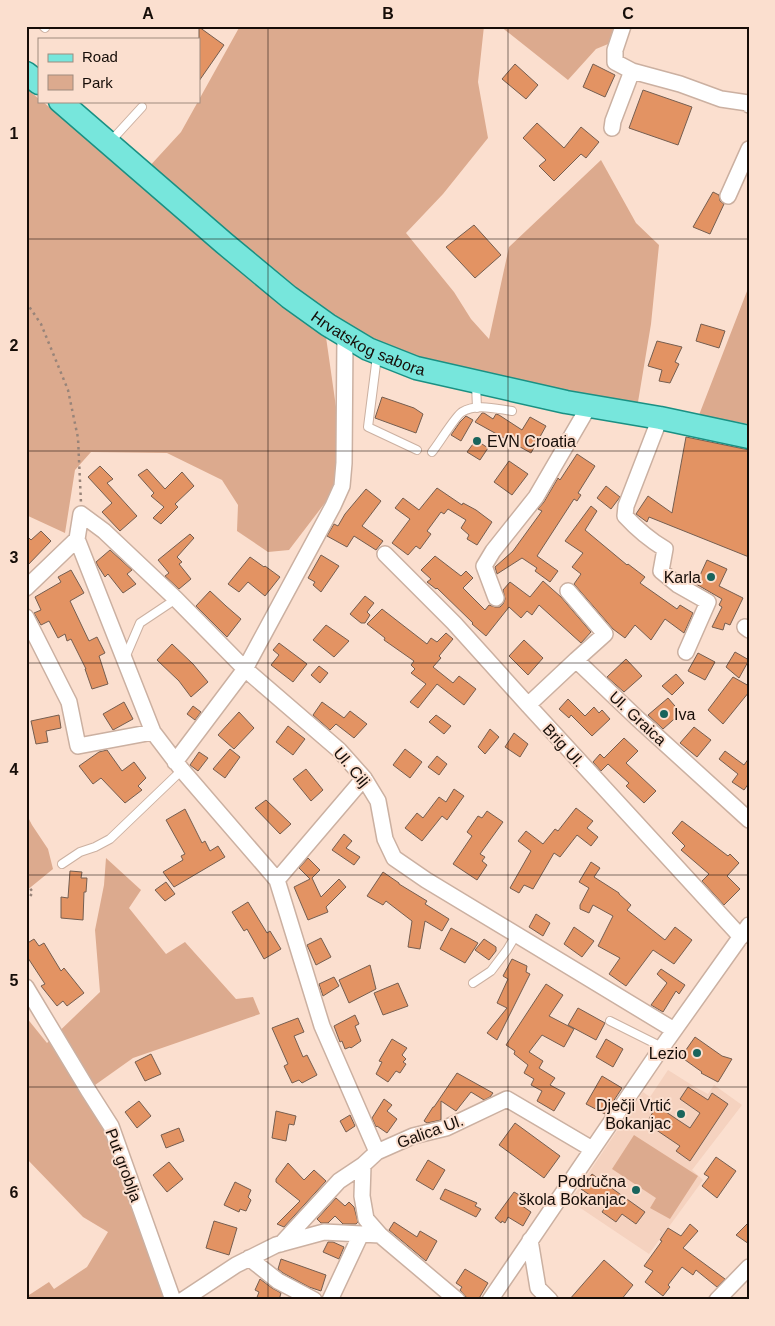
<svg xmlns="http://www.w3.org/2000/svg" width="775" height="1326" font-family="Arial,sans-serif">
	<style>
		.built { fill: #f5d2bf }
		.green { fill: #dcaa8e }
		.building { fill: #e39363; stroke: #755e50 }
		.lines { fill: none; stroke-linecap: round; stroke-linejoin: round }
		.service-casing { stroke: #cbb0a1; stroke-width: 10 }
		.minor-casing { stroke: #cbb0a1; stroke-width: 18 }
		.primary-casing { stroke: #1a9083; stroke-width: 25 }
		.path { stroke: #988479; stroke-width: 2.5; stroke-dasharray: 2.5 4; stroke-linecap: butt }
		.service { stroke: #fff; stroke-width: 8 }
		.minor { stroke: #fff; stroke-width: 15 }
		.primary { stroke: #77e6dc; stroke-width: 22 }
		.grid { fill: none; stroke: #160d08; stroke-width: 1; stroke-opacity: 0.55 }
		.poi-dot { fill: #19645c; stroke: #fbdfcf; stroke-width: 2 }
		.labels { text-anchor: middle; stroke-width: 4; stroke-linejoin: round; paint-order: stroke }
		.street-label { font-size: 16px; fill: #160d08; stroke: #fbdfcf }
		.poi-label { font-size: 16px; fill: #160d08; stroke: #fbdfcf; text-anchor: end }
		.neatline { fill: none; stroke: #160d08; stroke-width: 2 }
		.grid-label { font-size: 16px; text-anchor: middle; font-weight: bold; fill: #160d08 }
	</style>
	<rect width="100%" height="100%" fill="#fbdfcf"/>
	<!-- built -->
	<path class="built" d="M668,1070L695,1087L708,1094L714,1085L742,1105L692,1170L703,1180L649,1254L570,1201L643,1092L650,1097Z"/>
	<!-- green -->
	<path class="green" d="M240,26H484L478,82L488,138L443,194L406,233L454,292L471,319L489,339L509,247L601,160L636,223L659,245L651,324L636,414L566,402L325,330L344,463L331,495L289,550L268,552L237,531L238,505L222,480L167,453L91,452L75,470L65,533L26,515V88L39,99V101H42L136,181L181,132Z
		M500,26H618L613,42L596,49L568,80Z
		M749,286V424L699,415Z
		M26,813L32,825L48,849L53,869L26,891Z
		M106,858L141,890L129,908L166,954L185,942L236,999L253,997L260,1014L133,1058L88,1090L111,1126L173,1300H26V1297L49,1282L54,1289L87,1267L108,1232L83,1217L26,1158V1017L47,1043L100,992L95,930L104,885Z
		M634,1135L698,1176L670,1219L650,1208L656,1198L612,1169Z"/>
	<!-- building -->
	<path class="building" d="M199,27L224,45L199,81Z
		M515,64L538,85L526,99L502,79Z
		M593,64L615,75L605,97L583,87Z
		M643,90L692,107L678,145L629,128Z
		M537,123L564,148L581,127L599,142L586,158L581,154L554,181L539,166L546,160L523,138Z
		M713,192L719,195L720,201L724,204L710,234L693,227Z
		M474,225L501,255L475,278L446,247Z
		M701,324L725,331L719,348L696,341Z
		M657,341L682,347L675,362L679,364L670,383L659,381L662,370L648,366Z
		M382,397L414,408L423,414L416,433L375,418Z
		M482,413H484L493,419L496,414L499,415L522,430L530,417L546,426L531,453L475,422Z
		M466,416L473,420L461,441L451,435L460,422Z
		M686,437L749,450V557L649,517L647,522L636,514L648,496L672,513Z
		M476,440L488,448L480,460L467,452Z
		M577,454L595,466L578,493L581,495L577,501L574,499L537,556L558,571L550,582L535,571L537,568L522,558L497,574L495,567L513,551L542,511L538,509L544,502L558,478L560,480Z
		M509,461L528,474L512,495L494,482Z
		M100,466L113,479L107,483L137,516L120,531L102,512L112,503L88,477Z
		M147,469L165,489L182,472L194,486L175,504L178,507L161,524L153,518L164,507L151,496L154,493L138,475Z
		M606,486L620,497L611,509L597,498Z
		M437,488L462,505L463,503L476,510L492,522L477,545L467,539L469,535L461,528L466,520L448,509L444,514L441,512L427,531L431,534L420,549L416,546L408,555L392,543L410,519L395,508L403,498L419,510Z
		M366,489L381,501L362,526L383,541L376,550L354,536L347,547L327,536L334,524L338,526L345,514Z
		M591,506L597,511L585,530L627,565L628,564L645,577L640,583L677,609L680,605L693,613L684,633L665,619L651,640L635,625L625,638L613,629L574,584L581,574L572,567L583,553L565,541Z
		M41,531L51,541L26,567V535L31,540Z
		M190,534L194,538L177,557L182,562L179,564L191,579L179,589L165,576L169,573L158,560Z
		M110,550L132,570L127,574L136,584L123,593L108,574L105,577L98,566L96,562Z
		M321,555L339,566L321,592L313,585L315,582L308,578Z
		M435,556L461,576L466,571L473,578L463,588L485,610L489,605L495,607H500L503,604L505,599L503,590L510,582L530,597L543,581L561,597L591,632L581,643L539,605L532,615L527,611L521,618L509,607L486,636L472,624L473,623L437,588L436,589L427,582L431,579L421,570Z
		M250,557L264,567L265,566L280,577L265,596L248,582L239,592L228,584Z
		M707,560L727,569L719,586L743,598L730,625L725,623L723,630L712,627L722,607L719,605L722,599L696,584Z
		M71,570L84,593L70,601L89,641L97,637L105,653L99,656L108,684L92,689L85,669H86L71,639L67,641L65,634L58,638L49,621L41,625L34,613L41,610L35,597L61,582L58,577Z
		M210,591L226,606L241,619L227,637L196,606Z
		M365,596L374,603L367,612L370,615L365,623H361L350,614Z
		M382,609L427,644L431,638L437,642L446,633L453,639L439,656L441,658L433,667L453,683L459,676L476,689L464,705L437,684L418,708L410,702L426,684L411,673L415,669L411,665L414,661L384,640L385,638L367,624Z
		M326,625L349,641L334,657L313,640Z
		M524,640L543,658L528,675L509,656Z
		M279,643L307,664L293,682L271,665L279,655L273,650Z
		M172,644L193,664L208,682L191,697L179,681L157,660Z
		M735,652L749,660L739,678L726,667Z
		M698,653L715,662L705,680L688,671Z
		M626,659L642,676L624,692L607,677Z
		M319,666L328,673L320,683L311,675Z
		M676,674L684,683L672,695L662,686Z
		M733,677L749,686V692L723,724L708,710Z
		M668,698L681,713L663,729L648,715Z
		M568,699L585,716L594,707L599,713L602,710L610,719L592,736L571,715L569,718L559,709Z
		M124,702L133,719L113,730L103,714Z
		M322,702L344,718L350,711L367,724L354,738L336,724L330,730L313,715Z
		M193,706L201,712L195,720L187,714Z
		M239,712L254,728L234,749L218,735Z
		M59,715L61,728L46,731L48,742L36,744L31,721Z
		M436,715L451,726L444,734L429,722Z
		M288,726L305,739L293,755L276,742Z
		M694,727L711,740L697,757L680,743Z
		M490,729L499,737L485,754L478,747Z
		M514,733L528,744L520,757L505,747Z
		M624,738L638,751L626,763L656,791L644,803L626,786L629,783L608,764L601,771L593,762L600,754L604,758Z
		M230,749L240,757L225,778L213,769Z
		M405,749L422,762L410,778L393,765Z
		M107,750L122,771L134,762L146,778L138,786L142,790L125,803L101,778L93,784L79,766L99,752Z
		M725,751L744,765L749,758V783L744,790L732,782L738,774L719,759Z
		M199,752L208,758L198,771L190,765Z
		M437,756L447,764L439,775L428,767Z
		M306,769L323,790L311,801L293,779Z
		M454,789L464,796L447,820L442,816L422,841L405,828L417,813L423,818L439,797L446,802Z
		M266,800L291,824L280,834L255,808Z
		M576,808L593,821L587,828L598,837L591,846L577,835L560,857L554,853L533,889L524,885L519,893L510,888L531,851L518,841L526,831L543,844L555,829L558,831Z
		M185,809L202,843L205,841L210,851L218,846L225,857L174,887L163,872L183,860L181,856L185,854L166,820Z
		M487,811L503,822L480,854L485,857L482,861L487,865L477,880L453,864L472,836L467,832L478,816L482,818Z
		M682,821L728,856L730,854L739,863L727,876L740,889L724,905L702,881L709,874L681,850L685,846L672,833Z
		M344,834L352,841L346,848L360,857L354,865L332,850Z
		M308,858L320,870L312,878L321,897L339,879L346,887L326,907L328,912L308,920L294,887L310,879L299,868Z
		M591,862L600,868L594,877L619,893V894L631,905L627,910L665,940L675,927L692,940L674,964L653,950L626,986L609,974L620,958L598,946L613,916L593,905L589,913L580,909V905L589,888L579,882Z
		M70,871L82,872L81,878H87L86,892H84L83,920L61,918V897L68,898Z
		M383,872L399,883V884L427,901L425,904L449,919L442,931L425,921L420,949L408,947L412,921L386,901L383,905L367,896Z
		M166,882L175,894L165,901L155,890Z
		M248,902L267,933L270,931L281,949L264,959L247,929L244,931L232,912Z
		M536,914L550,923L543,936L529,927Z
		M574,927L594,941L582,957L564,944Z
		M451,928L478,943L465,963L440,949Z
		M321,938L331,957L316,965L307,945Z
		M34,939L39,946L44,943L61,971L64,968L84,993L67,1006L63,1001L57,1006L41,986L45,984L26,955V944Z
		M484,939L496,947V951L489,960L475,950Z
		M512,959L527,966L526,972L530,974L497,1040L487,1033L507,1008L497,1003L508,979L503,976Z
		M370,965L376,989L349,1003L339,980Z
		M661,969L685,985L679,994L676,991L663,1012L651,1005L667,983L657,974Z
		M334,977L339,986L323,996L319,984Z
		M398,983L408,1006L383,1015L374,993Z
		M546,984L563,995L549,1016L574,1029L564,1047L542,1035L529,1052L543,1061L539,1068L555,1078L550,1085L565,1093L554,1111L537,1101L542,1091L531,1085L534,1079L524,1073L528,1065L514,1054L515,1051L506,1045Z
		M578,1008L605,1023L596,1040L568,1025Z
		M355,1015L359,1024L355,1026L361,1041L351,1048L350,1047L345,1049L342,1041L340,1042L334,1026Z
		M298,1018L304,1032L294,1036L303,1057L307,1055L317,1075L302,1083L299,1080L292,1083L284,1066L288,1064L272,1028Z
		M695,1037L722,1056L732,1059L718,1082L701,1073L702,1072L681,1057Z
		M392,1039L407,1048L402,1055L406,1059L403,1062L406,1064L400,1073L396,1071L388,1082L376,1074L382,1062L379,1061Z
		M606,1039L623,1049L613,1067L596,1057Z
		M151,1054L161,1074L145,1081L135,1062Z
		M457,1073L493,1093L490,1097L484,1100L471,1092L456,1111L441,1101V1120L427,1123L424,1121L433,1107H434Z
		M602,1076L622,1088L605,1114L586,1104Z
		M688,1087L708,1100L712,1093L728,1104L690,1161L676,1151L680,1146L646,1123L657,1106L690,1128L700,1113L680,1099Z
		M384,1099L392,1105L387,1111L397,1119L387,1133L377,1126L376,1127L372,1118Z
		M139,1101L151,1116L137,1128L125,1112Z
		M276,1111L296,1116L294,1125L289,1124L286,1141L272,1138Z
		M350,1115L355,1126L346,1132L340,1121Z
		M515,1123L560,1156L544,1178L499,1145Z
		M179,1128L184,1141L166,1148L161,1135Z
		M716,1157L736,1171L717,1198L702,1186L709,1177L704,1174Z
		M428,1160L445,1170L433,1190L416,1180Z
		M169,1162L183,1179L167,1192L153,1175Z
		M288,1163L304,1180L314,1170L326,1181L284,1227L277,1224L300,1201L276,1182V1179Z
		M592,1174L645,1212L636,1224L622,1214L616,1222L602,1212L606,1206L581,1189Z
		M235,1182L251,1190L248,1197L251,1200L246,1211L240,1209L239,1212L224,1205Z
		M445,1189L477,1203L475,1206L481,1209L476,1217L440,1199Z
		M514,1192L523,1197L518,1203L531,1212L523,1226L508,1217L505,1223L502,1221L501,1223L495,1218Z
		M336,1198L345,1206L349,1202L354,1207L358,1222L356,1224H343L335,1216L328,1223H321L317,1219Z
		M214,1221L237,1228L229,1255L206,1248Z
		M394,1222L417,1237L420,1231L437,1241L426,1261L389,1230Z
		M749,1222V1244L736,1235Z
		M690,1224L698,1231L683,1248L725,1279L717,1287L696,1270L693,1275L682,1267L668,1285L670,1287L663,1296L645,1282L653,1271L644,1266L662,1241L660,1240L668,1228L681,1236Z
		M328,1242H333L344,1247L339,1259L323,1252Z
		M281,1259L326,1275L321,1291L309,1287L283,1273L278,1269Z
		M604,1260L633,1285L621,1300H569Z
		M465,1269L488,1283L478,1300H470L466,1297L460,1290L462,1287L456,1283Z
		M260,1279L272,1288L281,1293L279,1300H256L259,1292L255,1290Z"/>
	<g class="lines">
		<defs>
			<path id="service" d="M43,26L45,28
				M110,142L142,107
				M377,356L368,427L417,450
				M476,384L477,408
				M432,452C438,445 456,415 462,412C476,403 497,409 512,411
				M125,658L140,623L176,599
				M62,864L80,852L95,847L110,839L182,770
				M473,983L491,971L507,950L516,935
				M610,1021L662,1047"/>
			<path id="minor" d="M632,71L680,84L721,99L748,103L749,105
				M612,128L613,121L632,71L615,62V50L623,26
				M728,196L749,149
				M660,418L626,506L625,516C637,529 650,540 665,549L661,571L678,585L708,602L686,652
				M77,539L153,732L182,770L277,880L322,1026L377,1152
				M385,554L454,623L528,705L741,937
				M26,588L77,539L81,514L104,531L176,599L245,669L339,750L364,778L378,801L385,839L394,858L426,880L674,1030
				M568,591L605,634L576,660
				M496,598L484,566L493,551L536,497L589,406
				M26,617L69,702L78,746L153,732
				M745,627L749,630
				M528,705L576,660L638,719L749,820
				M175,762L245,669L333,506L342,486L344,463L345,336
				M277,880L364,778
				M26,987L88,1090L111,1126L173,1300
				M530,1240L538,1288L550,1300
				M281,1244L339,1181L363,1165
				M249,1258L278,1281L314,1300
				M183,1300L236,1265L276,1245L324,1232L380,1235
				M330,1300L361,1234
				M457,1300L380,1235L366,1219L362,1196L363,1165L377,1152L413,1136L446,1128L507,1099L592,1149
				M490,1300L658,1053L749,925
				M717,1300L749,1267"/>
			<g id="primary">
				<path d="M26,73L39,83"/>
				<path id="s1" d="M60,101L224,243L289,297L328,325L368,349L416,368L566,402L660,418L749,437"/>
			</g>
		</defs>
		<!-- service casing -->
		<use href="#service" class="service-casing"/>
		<!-- minor casing -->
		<use href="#minor" class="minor-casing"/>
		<!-- primary casing -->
		<use href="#primary" class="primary-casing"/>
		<!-- path -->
		<path class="path" d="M26,302L41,324L68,390L78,438L81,503
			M26,884L33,892L26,902"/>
		<!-- service -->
		<use href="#service" class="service"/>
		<!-- minor -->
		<use href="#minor" class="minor"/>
		<!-- primary -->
		<use href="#primary" class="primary"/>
	</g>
	<!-- grid -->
	<path class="grid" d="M268,26V1300M508,26V1300M26,239H749M26,451H749M26,663H749M26,875H749M26,1087H749"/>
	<!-- markers -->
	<g class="poi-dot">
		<circle cx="477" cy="441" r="5"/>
		<circle cx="711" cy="577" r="5"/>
		<circle cx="664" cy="714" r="5"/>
		<circle cx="697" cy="1053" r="5"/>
		<circle cx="681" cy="1114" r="5"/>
		<circle cx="636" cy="1190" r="5"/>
	</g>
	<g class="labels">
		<!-- street labels -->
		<g class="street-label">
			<text dy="6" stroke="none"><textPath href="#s1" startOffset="394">Hrvatskog sabora</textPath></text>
			<text transform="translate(638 718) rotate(43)" y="6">Ul. Graica</text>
			<text transform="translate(564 745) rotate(47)" y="6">Brig Ul.</text>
			<text transform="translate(352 767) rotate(50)" y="6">Ul. Cilj</text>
			<text transform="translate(430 1131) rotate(-20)" y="6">Galica Ul.</text>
			<text transform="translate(124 1165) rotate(70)" y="6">Put groblja</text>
		</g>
		<!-- poi labels -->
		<g class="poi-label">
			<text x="487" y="447" text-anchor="start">EVN Croatia</text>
			<text x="701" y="583">Karla</text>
			<text x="674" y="720" text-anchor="start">Iva</text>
			<text x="687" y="1059">Lezio</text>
			<text x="671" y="1111">Dječji Vrtić<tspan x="671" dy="18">Bokanjac</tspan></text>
			<text x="626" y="1187">Područna<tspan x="626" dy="18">škola Bokanjac</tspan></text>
		</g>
	</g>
	<!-- border -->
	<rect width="775" height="1326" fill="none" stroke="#fbdfcf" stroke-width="55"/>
	<!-- legend -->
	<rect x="38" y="38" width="162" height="65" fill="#fbdfcf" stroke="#9f8b7f"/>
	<rect x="48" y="54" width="25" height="8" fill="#77e6dc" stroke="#9f8b7f"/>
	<text x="82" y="62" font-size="15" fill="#160d08">Road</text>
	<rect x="48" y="75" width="25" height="15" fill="#dcaa8e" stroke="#9f8b7f"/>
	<text x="82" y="88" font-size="15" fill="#160d08">Park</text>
	<rect x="28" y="28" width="720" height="1270" class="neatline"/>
	<g class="grid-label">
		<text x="148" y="19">A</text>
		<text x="388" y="19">B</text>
		<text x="628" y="19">C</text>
		<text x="14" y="139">1</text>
		<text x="14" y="351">2</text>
		<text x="14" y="563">3</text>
		<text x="14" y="775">4</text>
		<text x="14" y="986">5</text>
		<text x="14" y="1198">6</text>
	</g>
</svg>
